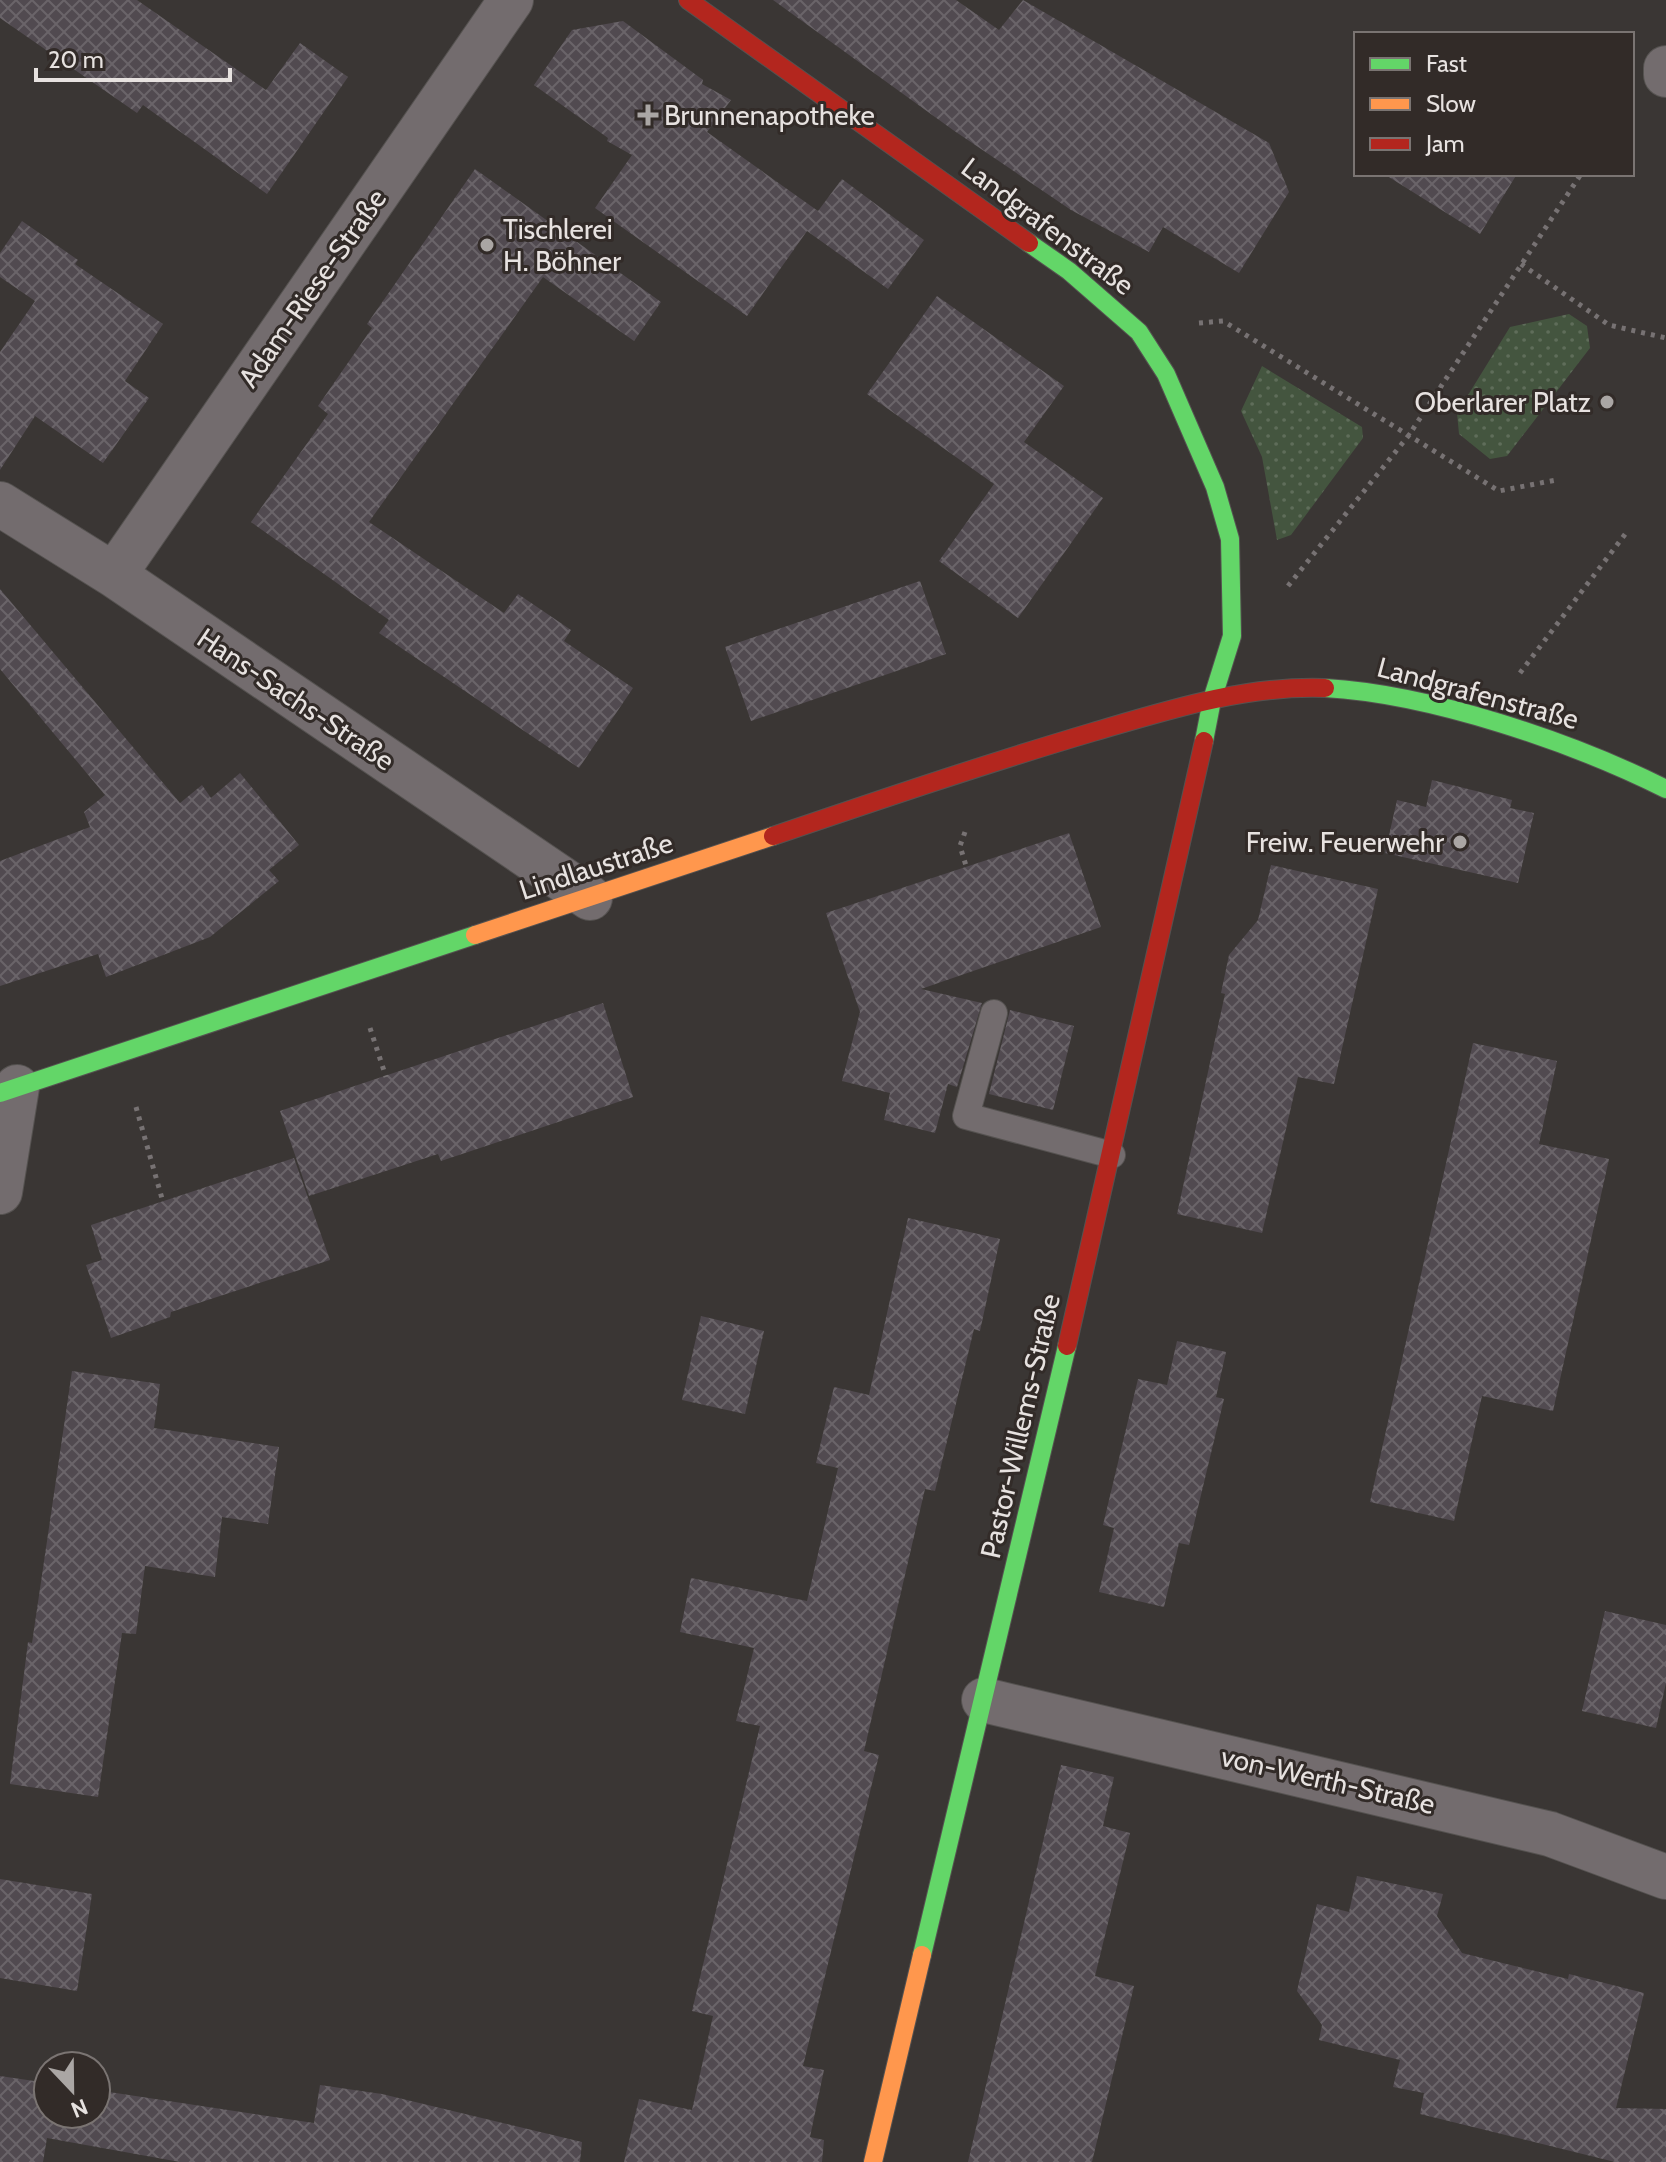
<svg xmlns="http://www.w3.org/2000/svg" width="1666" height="2162" font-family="Cabin,sans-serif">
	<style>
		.grass { fill: url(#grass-dots) }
		.building { fill: url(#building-cross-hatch) }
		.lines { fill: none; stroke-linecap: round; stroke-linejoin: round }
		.lane-casing { stroke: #555250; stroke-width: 28 }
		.street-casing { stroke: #555250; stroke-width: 46 }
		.fast-casing { stroke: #555250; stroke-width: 20 }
		.slow-casing { stroke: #555250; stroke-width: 20 }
		.jam-casing { stroke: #555250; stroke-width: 20 }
		.path { stroke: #777273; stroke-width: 5; stroke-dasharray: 4 6; stroke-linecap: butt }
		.lane { stroke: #736c6e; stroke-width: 26 }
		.street { stroke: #736c6e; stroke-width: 44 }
		.fast { stroke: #63d668; stroke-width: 18 }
		.slow { stroke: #ff974d; stroke-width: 18 }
		.jam { stroke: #b3261e; stroke-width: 18 }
		.poi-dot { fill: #aaa6a4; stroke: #322b28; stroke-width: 3 }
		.labels { text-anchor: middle; stroke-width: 6; stroke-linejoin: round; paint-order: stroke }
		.poi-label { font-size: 28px; fill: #e7e2e0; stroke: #322b28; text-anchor: start }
		.street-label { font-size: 28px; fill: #e7e2e0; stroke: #322b28 }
	</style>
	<defs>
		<pattern id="grass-dots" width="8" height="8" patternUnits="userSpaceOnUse" patternTransform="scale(2)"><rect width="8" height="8" fill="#44553f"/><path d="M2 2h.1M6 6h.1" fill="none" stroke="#5f6d5a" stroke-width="1.8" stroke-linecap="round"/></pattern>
		<pattern id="building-cross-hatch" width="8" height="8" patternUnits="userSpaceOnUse" patternTransform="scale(2)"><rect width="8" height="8" fill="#514a50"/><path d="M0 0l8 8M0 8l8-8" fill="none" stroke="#6a6469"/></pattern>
	</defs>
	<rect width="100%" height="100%" fill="#3a3634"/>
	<!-- grass -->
	<path class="grass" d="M1569,314L1587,326L1590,348L1507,456L1490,459L1459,434L1457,413L1510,327Z
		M1262,366L1362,427L1363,438L1291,535L1277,540L1262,457L1241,411Z"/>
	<!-- building -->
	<path class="building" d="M0,0H137L266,90L300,43L348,77L267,194L143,105L137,113L0,18Z
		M773,0H956L999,30L1023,0L1269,143L1289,192L1239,273L1163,227L1149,252L1071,210L953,130Z
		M623,21L703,80L702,84L731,100L707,132L818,211L842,179L924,240L888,289L807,231L747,316L595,208L632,155L607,141L608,138L534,85L572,30Z
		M475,169L661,302L634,341L543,277L369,522L504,613L518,594L571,630L564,641L633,688L579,768L379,633L389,620L251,522L328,414L318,406L372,328L367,324Z
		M1384,174H1517L1480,234Z
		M22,221L78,260L75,264L163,324L125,381L149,398L103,463L35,416L0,470V352L35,301L0,277V253Z
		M937,296L1064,386L1024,442L1103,498L1018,618L939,561L994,484L867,394Z
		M920,581L946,654L751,721L725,647Z
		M0,589L180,803L202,785L211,798L240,773L299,845L269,870L279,881L210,937L106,977L98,954L0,986V861L90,827L84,812L105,795L0,669Z
		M1432,780L1512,800L1510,808L1534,813L1518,883L1385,853L1397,800L1426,807Z
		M1069,833L1101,927L921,989L982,1003L957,1087L948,1084L935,1133L884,1120L890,1093L842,1081L860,1012L826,913Z
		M1271,865L1378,889L1334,1084L1298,1077L1262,1233L1177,1214L1225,994L1221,993L1229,955L1258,920Z
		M603,1003L633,1097L441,1161L438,1154L309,1196L280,1111Z
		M1010,1010L1074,1026L1053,1110L989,1094Z
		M1473,1043L1557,1061L1539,1144L1609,1159L1553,1411L1482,1396L1454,1521L1370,1502Z
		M294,1158L330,1260L171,1312L170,1317L111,1338L86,1265L102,1260L91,1225Z
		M908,1218L1000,1239L980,1331L974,1329L935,1491L925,1489L864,1751L879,1755L803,2066L824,2070L810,2137L824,2140L822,2162H624L639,2099L692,2110L713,2016L692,2011L760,1726L736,1721L754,1648L680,1632L691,1578L807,1601L838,1468L816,1463L834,1387L869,1395Z
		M701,1316L764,1331L745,1414L682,1400Z
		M1177,1341L1226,1352L1216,1397L1224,1399L1189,1545L1179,1543L1164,1607L1099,1592L1114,1528L1103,1525L1138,1379L1167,1385Z
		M72,1371L160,1384L154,1428L279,1447L268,1524L222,1517L215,1577L145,1566L136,1634L122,1633L98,1797L10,1784L28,1642L32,1643Z
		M1605,1611L1666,1625V1683L1656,1728L1582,1711Z
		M1061,1765L1114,1777L1103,1826L1130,1833L1095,1976L1134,1986L1092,2162H968Z
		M1357,1876L1443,1894L1437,1916L1462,1953L1568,1979L1569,1974L1644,1993L1616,2108L1666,2109V2162H1615L1420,2114L1424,2093L1393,2087L1400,2060L1319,2040L1322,2025L1297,1991L1317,1904L1349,1912Z
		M0,1879L92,1894L77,1991L0,1978Z
		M0,2076L48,2083V2114H96V2090L314,2123L320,2085L382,2094L582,2142L580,2162H180L47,2138L43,2162H0Z"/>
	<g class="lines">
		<defs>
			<path id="lane" d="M994,1013L966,1116L1112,1155"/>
			<path id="street" d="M1666,68V75
				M0,504L114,575L590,898
				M114,575L511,0
				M0,1192L17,1087
				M984,1700L1550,1834L1666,1877"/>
			<path id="fast" d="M1029,243L1069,271L1139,332L1166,374L1215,487L1230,539L1232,636L1212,700L1204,741
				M1325,688C1431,694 1572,742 1666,789
				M0,1093L475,935
				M922,1955L1067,1346"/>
			<path id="slow" d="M475,935L773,836
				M873,2162L922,1955"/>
			<path id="jam" d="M688,0L1029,243
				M773,836C879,800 985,764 1093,732C1168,710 1246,685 1325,688
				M1067,1346L1204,741"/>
		</defs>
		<!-- lane casing -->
		<use href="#lane" class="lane-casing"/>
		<!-- street casing -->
		<use href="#street" class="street-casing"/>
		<!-- fast casing -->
		<use href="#fast" class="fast-casing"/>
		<!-- slow casing -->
		<use href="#slow" class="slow-casing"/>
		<!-- jam casing -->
		<use href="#jam" class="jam-casing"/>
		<!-- path -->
		<path class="path" d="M1521,264L1609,325L1666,338
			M1199,323L1223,321L1499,491L1556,480
			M1288,586L1409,435L1581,174
			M1520,673L1626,533
			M965,832L960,846L967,869
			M370,1028L386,1077
			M136,1107L163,1202"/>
		<!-- lane -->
		<use href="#lane" class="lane"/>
		<!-- street -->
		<use href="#street" class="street"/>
		<!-- fast -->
		<use href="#fast" class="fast"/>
		<!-- slow -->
		<use href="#slow" class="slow"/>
		<!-- jam -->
		<use href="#jam" class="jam"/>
	</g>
	<!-- markers -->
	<g class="poi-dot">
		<path d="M644 103h8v8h8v8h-8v8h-8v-8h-8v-8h8z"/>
		<circle cx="487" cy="245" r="8"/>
		<circle cx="1607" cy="402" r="8"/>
		<circle cx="1460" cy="842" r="8"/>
	</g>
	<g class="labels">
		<!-- poi labels -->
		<g class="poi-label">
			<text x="664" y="125">Brunnenapotheke</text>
			<text x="503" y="239">Tischlerei<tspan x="503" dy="32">H. Böhner</tspan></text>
			<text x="1591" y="412" text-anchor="end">Oberlarer Platz</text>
			<text x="1444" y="852" text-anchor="end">Freiw. Feuerwehr</text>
		</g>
		<!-- street labels -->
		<g class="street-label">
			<text transform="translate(1048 226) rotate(37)" y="10">Landgrafenstraße</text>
			<text transform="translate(312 288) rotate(-55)" y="10">Adam-Riese-Straße</text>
			<text transform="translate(1478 693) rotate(15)" y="10">Landgrafenstraße</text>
			<text transform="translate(296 699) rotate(34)" y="10">Hans-Sachs-Straße</text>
			<text transform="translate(596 866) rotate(-18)" y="10">Lindlaustraße</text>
			<text transform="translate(1020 1426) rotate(-77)" y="10">Pastor-Willems-Straße</text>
			<text transform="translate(1328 1780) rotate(13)" y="10">von-Werth-Straße</text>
		</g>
	</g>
	<!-- legend -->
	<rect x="1354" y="32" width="280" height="144" fill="#322b28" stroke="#7a7472" stroke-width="2"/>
	<rect x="1370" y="58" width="40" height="12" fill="#63d668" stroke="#7a7472" stroke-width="2"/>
	<text x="1426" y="72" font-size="24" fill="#e7e2e0">Fast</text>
	<rect x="1370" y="98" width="40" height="12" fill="#ff974d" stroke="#7a7472" stroke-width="2"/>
	<text x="1426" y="112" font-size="24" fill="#e7e2e0">Slow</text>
	<rect x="1370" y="138" width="40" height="12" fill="#b3261e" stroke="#7a7472" stroke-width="2"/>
	<text x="1426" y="152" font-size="24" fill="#e7e2e0">Jam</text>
	<!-- north arrow -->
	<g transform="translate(72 2090) rotate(158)"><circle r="38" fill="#322b28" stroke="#7a7472" stroke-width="2"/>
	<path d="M0-6L14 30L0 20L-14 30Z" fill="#aaa6a4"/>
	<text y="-12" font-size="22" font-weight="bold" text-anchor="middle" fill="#e7e2e0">N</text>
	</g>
	<!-- scale -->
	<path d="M36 68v12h194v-12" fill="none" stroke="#e7e2e0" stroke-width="4"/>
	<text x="48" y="68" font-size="24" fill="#e7e2e0" stroke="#322b28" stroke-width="6" paint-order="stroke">20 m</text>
</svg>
